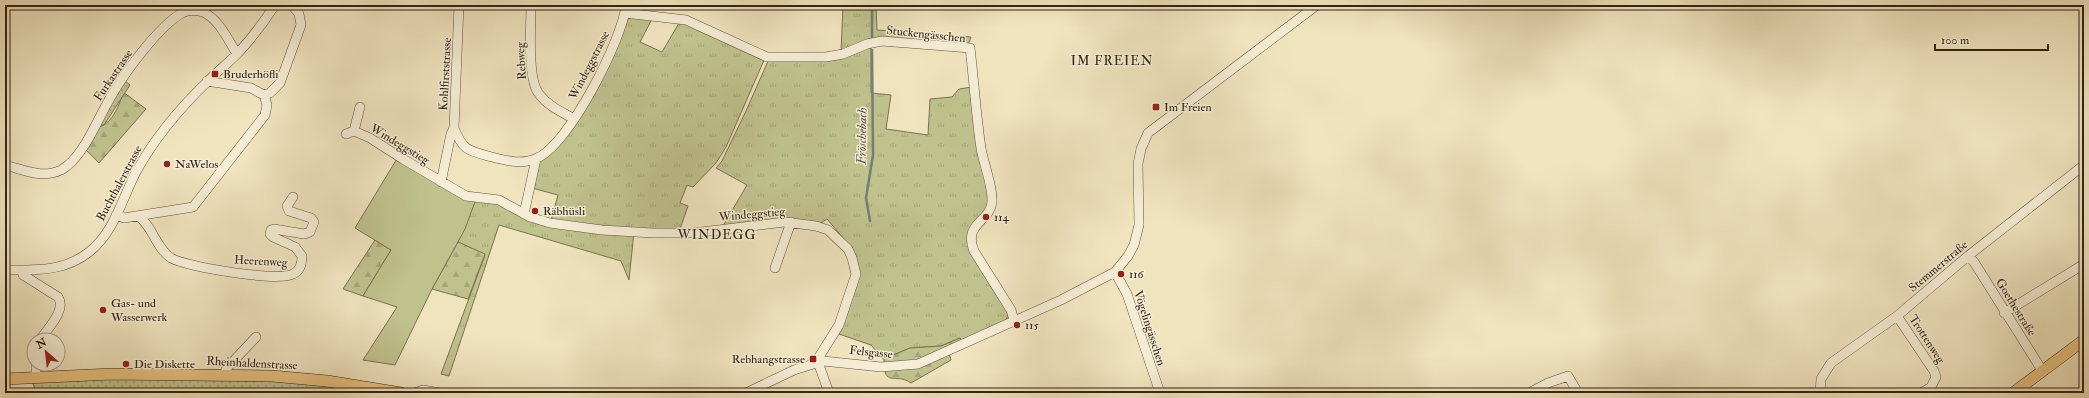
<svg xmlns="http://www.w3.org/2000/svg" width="2089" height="398" font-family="'IM FELL Double Pica',serif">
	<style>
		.grass { fill: url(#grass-tufts); stroke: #7a7251 }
		.forest { fill: url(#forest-firs); stroke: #7a7251 }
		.park { fill: url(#park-dots); stroke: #7a7251 }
		.garden { fill: #c0c28e; stroke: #7a7251 }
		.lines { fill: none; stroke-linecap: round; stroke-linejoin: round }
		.stream { stroke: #737f79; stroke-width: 2.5 }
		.minor-casing { stroke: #62533f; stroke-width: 10 }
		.major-casing { stroke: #332314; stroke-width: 12 }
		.minor { stroke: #f5edd5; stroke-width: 9 }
		.major { stroke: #e8c280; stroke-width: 11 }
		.poi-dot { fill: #8f2418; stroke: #f5edd5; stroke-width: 1.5 }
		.labels { text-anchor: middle; stroke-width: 3; stroke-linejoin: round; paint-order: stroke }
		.street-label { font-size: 12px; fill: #332314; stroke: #f5edd5 }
		.poi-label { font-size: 12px; fill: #332314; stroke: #f5edd5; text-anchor: start }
		.neighbourhood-label { font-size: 13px; letter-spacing: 1px; fill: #332314; stroke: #f5edd5 }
		.water-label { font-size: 13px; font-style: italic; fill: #535146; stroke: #f5edd5 }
	</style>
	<defs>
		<pattern id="grass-tufts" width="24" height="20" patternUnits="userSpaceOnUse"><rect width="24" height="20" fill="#c0c28e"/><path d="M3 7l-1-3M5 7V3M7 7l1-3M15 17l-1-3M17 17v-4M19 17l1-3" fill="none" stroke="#a5a67a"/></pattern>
		<pattern id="forest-firs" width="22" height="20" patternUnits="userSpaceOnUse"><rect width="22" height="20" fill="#c0c28e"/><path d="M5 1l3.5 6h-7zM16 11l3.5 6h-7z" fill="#a5a67a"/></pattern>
		<pattern id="park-dots" width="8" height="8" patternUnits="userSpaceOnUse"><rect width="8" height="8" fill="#c0c28e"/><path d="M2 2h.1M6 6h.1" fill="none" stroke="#a5a67a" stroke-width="1.8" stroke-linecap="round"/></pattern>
	</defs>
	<rect width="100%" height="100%" fill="#f0e4bf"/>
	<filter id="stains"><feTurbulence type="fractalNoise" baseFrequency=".005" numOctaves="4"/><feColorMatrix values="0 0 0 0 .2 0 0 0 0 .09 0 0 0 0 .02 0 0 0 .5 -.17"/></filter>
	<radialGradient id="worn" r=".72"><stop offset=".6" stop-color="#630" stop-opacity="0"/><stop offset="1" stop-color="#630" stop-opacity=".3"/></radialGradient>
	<!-- grass -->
	<path class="grass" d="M843,5H876L877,30L971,37L968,45L876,38L841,52Z
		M629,17L652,19L640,42L662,52L679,23L687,24L765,58L726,147L716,163L693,187L687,185L680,203L688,206L679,232H634L629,280L621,261L499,225L449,376L441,374L485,255L458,242L476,199L493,201L550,224L558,195L532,188L538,161L577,121L599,86Z
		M871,46V93L891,95L886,129L928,135L930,99L952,97L959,89L972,87L989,201L987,209L967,241L1006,307L1008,316L1004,323L963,342L960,338L941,346L910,348L883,359L871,345L839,334L858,270L850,246L827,219L818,225L723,226L747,185L716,168L722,161L746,111L769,59H823Z"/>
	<!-- forest -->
	<path class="forest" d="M123,92L146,109L99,163L86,150L99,127C112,124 120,104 123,92Z
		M375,240L391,250L363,296L343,289Z
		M458,242L485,254L468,299L432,289Z
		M960,338L963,342L948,349L951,360L911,383C896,372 883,389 884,359L910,348L941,346Z"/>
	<!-- park -->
	<path class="park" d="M124,80L130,85L104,125H98Z
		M201,374L327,381L374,393L36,392L32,381Z"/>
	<!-- garden -->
	<path class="garden" d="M398,157L476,199L465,229L432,289L395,365L363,360L397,307L363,296L391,250L355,228Z"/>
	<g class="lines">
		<!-- stream -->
		<path class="stream" d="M872,5V37
			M870,221L866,198L873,155L872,50"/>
		<defs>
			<path id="minor" d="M459,5L454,128C463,151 469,151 492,157C507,161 523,165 537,158C569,145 623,38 626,5
				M531,5C531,26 527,79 539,94C548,106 562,112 574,119
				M625,13L686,20L767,57H826L843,54L867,44L882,41L970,48C974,81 976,115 981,148C984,166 993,185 992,202C990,222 963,223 974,251L1011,310L1014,320
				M264,95L270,93L280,83L301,25L299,14L292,5
				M354,131L360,107
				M346,134L354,131L370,138L403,159L466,196L499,200L530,217L550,223L602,230L653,233H693L785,222L816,226L828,230L848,249L852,258L856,274L839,325L819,357L818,362L829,393
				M5,165C24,170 42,179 61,170C84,158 99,115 113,93C126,71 159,26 182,13C188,10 196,10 203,12C219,19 228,40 237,54
				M441,182L451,134L454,128
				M524,214L536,159
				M116,215L124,218L193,207L265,115L267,105L264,95L251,88L207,81
				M138,216C153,226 155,247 171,258C186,267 278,282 293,274C300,271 302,263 302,256L295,247L273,237L270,234L271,230L274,229L304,234L310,232L314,222L311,218L289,211L287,206L293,197
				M1968,256L1974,262L2043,372
				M775,268L791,222
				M5,270C35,270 64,272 89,252C114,233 122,199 136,172C154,139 180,108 207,82C217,72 228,63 238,53C252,38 264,22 275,5
				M22,270L23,275L58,297C67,310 47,329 40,340
				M1115,272L1127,294L1160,393
				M2004,313L2084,264
				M1897,316L1934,371L1936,377L1931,387L1921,393
				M225,375L226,369L256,337
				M36,377V364
				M414,393L423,390L440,393
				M746,393L794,370L823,361L881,367L918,364L1061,300L1115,272L1128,256L1134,245L1139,225L1138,164L1141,149L1148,133L1317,5
				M1529,393L1548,383L1568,376L1578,393
				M1820,393L1821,379L1831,363L1897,316L1968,256L2084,165"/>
			<path id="major" d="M5,379L112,374L272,376L327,381L401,393
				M2013,393L2084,340"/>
		</defs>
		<!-- minor casing -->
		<use href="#minor" class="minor-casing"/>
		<!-- major casing -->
		<use href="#major" class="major-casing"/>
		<!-- minor -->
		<use href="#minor" class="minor"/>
		<!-- major -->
		<use href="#major" class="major"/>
	</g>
	<!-- markers -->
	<g class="poi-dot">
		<rect x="211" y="70" width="8" height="8" rx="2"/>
		<rect x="1152" y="103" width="8" height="8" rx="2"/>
		<circle cx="167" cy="164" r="4"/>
		<circle cx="535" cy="211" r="4"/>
		<circle cx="986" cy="217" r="4"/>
		<circle cx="1121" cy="274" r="4"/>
		<circle cx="103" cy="310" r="4"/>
		<circle cx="1017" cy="325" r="4"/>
		<rect x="809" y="355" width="8" height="8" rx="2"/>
		<circle cx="126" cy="364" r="4"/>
	</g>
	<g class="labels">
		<!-- street labels -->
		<g class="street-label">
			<text transform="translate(926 34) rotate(6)" y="4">Stuckengässchen</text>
			<text transform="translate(521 61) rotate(-93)" y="4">Rebweg</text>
			<text transform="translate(589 65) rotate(-63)" y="4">Windeggstrasse</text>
			<text transform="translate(445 74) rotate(-87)" y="4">Kohlfirststrasse</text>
			<text transform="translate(113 75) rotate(-56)" y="4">Furkastrasse</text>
			<text transform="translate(400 144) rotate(31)" y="4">Windeggstieg</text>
			<text transform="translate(119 183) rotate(-62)" y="4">Buchthalerstrasse</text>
			<text transform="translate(752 214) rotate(-5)" y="4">Windeggstieg</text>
			<text transform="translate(261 261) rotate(3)" y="4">Heerenweg</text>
			<text transform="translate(1938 266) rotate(-40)" y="4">Stemmerstraße</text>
			<text transform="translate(2016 307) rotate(58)" y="4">Goethestraße</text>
			<text transform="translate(1150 328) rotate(72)" y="4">Vögelingässchen</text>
			<text transform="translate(1927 339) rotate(57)" y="4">Trottenweg</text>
			<text transform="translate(871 352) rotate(6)" y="4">Felsgasse</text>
			<text transform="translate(252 363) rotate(3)" y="4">Rheinhaldenstrasse</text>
		</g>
		<!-- poi labels -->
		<g class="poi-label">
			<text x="223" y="78">Bruderhöfli</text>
			<text x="1164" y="111">Im Freien</text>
			<text x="175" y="168">NaWelos</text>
			<text x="543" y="215">Räbhüsli</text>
			<text x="994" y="221">114</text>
			<text x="1129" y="278">116</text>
			<text x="111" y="307">Gas- und<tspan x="111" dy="14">Wasserwerk</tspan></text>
			<text x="1025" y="329">115</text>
			<text x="805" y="363" text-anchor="end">Rebhangstrasse</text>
			<text x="134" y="368">Die Diskette</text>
		</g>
		<!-- neighbourhood labels -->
		<g class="neighbourhood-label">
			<text x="1112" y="65">IM FREIEN</text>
			<text x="717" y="239">WINDEGG</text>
		</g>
		<!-- water labels -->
		<g class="water-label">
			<text transform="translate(861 136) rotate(-89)" y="5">Fröschebach</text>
		</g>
	</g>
	<!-- margin -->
	<rect width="2089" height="398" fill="none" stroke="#f0e4bf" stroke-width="20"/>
	<rect x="6" y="6" width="2077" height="386" fill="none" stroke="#332314" stroke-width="2"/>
	<rect x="10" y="10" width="2069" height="378" fill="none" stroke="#332314"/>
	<!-- north arrow -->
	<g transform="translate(46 352) rotate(332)"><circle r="19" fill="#f5edd5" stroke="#a79c88"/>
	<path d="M0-3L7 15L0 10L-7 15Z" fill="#8f2418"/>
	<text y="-6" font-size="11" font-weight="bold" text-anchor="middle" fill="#332314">N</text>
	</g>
	<!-- scale -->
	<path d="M1935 44v6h113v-6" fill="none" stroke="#332314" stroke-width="2"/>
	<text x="1941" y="44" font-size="12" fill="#332314" stroke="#f5edd5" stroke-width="3" paint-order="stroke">100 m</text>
	<rect width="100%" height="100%" filter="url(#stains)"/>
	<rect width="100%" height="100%" fill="url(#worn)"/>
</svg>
